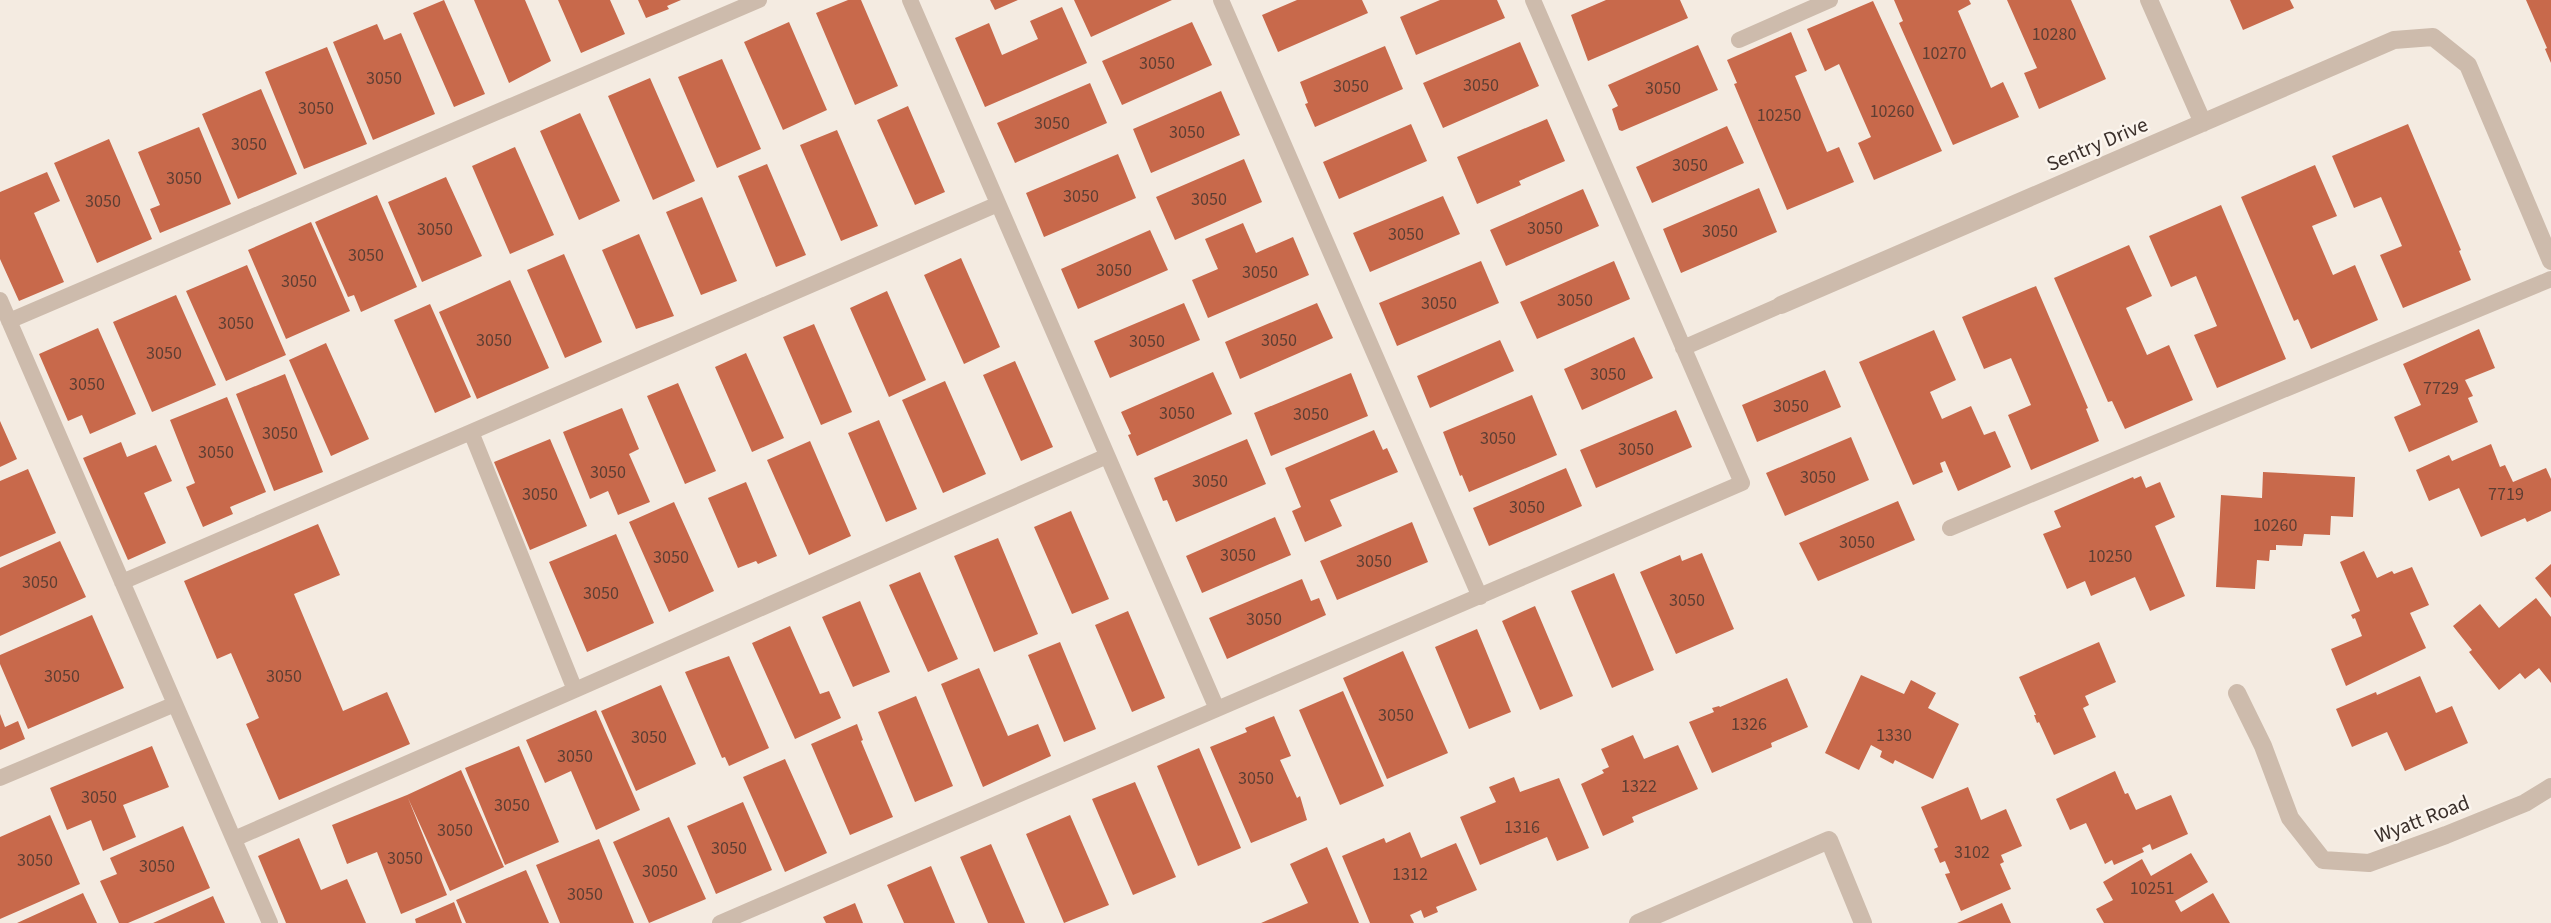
<svg xmlns="http://www.w3.org/2000/svg" width="2551" height="923" font-family="'Source Sans 3',sans-serif">
	<style>
		.building { fill: #c8694b }
		.lines { fill: none; stroke-linecap: round; stroke-linejoin: round }
		.service { stroke: #cdbbac; stroke-width: 16 }
		.minor { stroke: #cdbbac; stroke-width: 18 }
		.labels { text-anchor: middle; stroke-width: 5; stroke-linejoin: round; paint-order: stroke }
		.number-label { font-size: 18px; fill: #5e3e33 }
		.street-label { font-size: 21px; fill: #3b302b; stroke: #fbf5ee }
	</style>
	<rect width="100%" height="100%" fill="#f4ebe1"/>
	<!-- building -->
	<path class="building" d="M444,0L485,94L454,107L413,13Z
		M474,0H525L551,61L509,83Z
		M558,0H610L625,34L581,53Z
		M638,0H681L667,6L669,9L646,18Z
		M848,0H861L898,86L855,105L816,13Z
		M990,0H1018L995,10Z
		M1074,0H1172L1091,37Z
		M1297,0H1362L1368,13L1278,52L1262,15Z
		M1440,0H1497L1505,18L1416,55L1400,17Z
		M1606,0H1680L1688,18L1588,61L1571,15Z
		M1894,0H1969L1971,4L1958,11L1991,88L2003,82L2019,117L1953,145L1899,23L1903,21Z
		M2007,0H2071L2106,79L2039,109L2024,73L2037,68Z
		M2230,0H2290L2294,8L2243,30Z
		M2526,0H2551V63L2545,49L2547,48Z
		M1873,1L1942,151L1874,180L1858,143L1871,137L1839,64L1825,71L1807,29Z
		M1062,7L1087,63L985,107L955,38L989,23L1002,55L1038,39L1030,21Z
		M789,22L827,110L783,130L744,42Z
		M1192,22L1212,65L1122,105L1102,61Z
		M377,24L384,40L401,33L435,114L373,140L333,42Z
		M1791,32L1807,71L1795,76L1827,152L1839,147L1854,182L1787,210L1734,84L1737,83L1727,60Z
		M1520,42L1539,86L1443,128L1423,83Z
		M1698,45L1718,90L1622,131L1619,130L1612,109L1618,106L1608,85Z
		M1385,46L1403,89L1315,127L1305,104L1308,103L1300,82Z
		M327,47L367,144L304,169L265,72Z
		M722,59L761,149L717,168L678,77Z
		M650,78L695,181L653,200L608,96Z
		M1090,83L1107,123L1015,163L997,123Z
		M261,89L297,174L238,199L202,114Z
		M1221,91L1240,135L1151,173L1133,129Z
		M908,106L945,192L915,205L877,120Z
		M580,113L620,201L579,220L540,131Z
		M1547,119L1565,161L1519,181L1521,185L1477,204L1457,157Z
		M1411,124L1427,161L1339,199L1323,162Z
		M2408,124L2461,250L2459,251L2471,280L2403,308L2380,255L2402,246L2381,197L2354,208L2332,156Z
		M1727,126L1744,163L1652,203L1636,167Z
		M199,127L231,204L160,233L150,209L160,205L138,152Z
		M837,130L878,226L841,241L800,145Z
		M109,139L152,239L97,263L54,163Z
		M515,147L554,235L510,254L472,166Z
		M1118,154L1136,198L1044,237L1026,193Z
		M1244,159L1262,202L1175,240L1156,197Z
		M767,164L806,255L776,267L738,176Z
		M2315,165L2337,216L2312,226L2333,275L2355,265L2378,320L2311,349L2298,319L2294,321L2241,197Z
		M47,172L60,201L34,213L64,282L19,301L0,259V192Z
		M446,177L482,256L422,282L388,202Z
		M1759,188L1777,232L1681,273L1663,229Z
		M1583,189L1599,226L1506,266L1490,230Z
		M377,195L417,287L361,312L354,295L348,297L315,222Z
		M1443,196L1460,234L1370,272L1353,233Z
		M702,197L737,281L701,295L666,212Z
		M2221,205L2286,359L2217,388L2194,335L2217,326L2196,276L2171,287L2149,236Z
		M311,222L350,311L286,339L248,250Z
		M1243,223L1256,253L1293,237L1309,275L1208,318L1192,280L1218,269L1205,239Z
		M1150,230L1168,270L1078,309L1061,269Z
		M639,234L674,316L636,329L602,250Z
		M2129,245L2152,296L2126,308L2147,355L2169,345L2193,400L2125,429L2112,401L2108,402L2054,278Z
		M564,254L602,342L565,358L527,270Z
		M961,258L1000,347L964,364L924,275Z
		M1481,261L1499,303L1397,346L1379,303Z
		M1614,261L1630,299L1537,339L1520,302Z
		M247,265L286,355L226,381L186,291Z
		M510,280L549,368L477,399L439,312Z
		M2036,286L2088,408L2086,409L2099,441L2031,470L2008,415L2031,405L2011,358L1984,369L1962,317Z
		M887,291L926,380L889,397L850,308Z
		M176,295L216,385L152,412L113,322Z
		M1184,303L1200,340L1110,378L1094,341Z
		M1317,303L1333,338L1240,379L1225,342Z
		M430,304L471,397L435,413L394,320Z
		M814,324L852,412L821,425L783,337Z
		M98,328L136,414L90,434L82,415L68,421L39,354Z
		M2479,329L2495,368L2465,380L2473,396L2468,398L2478,422L2409,452L2394,417L2421,405L2403,364Z
		M1934,330L1956,380L1930,392L1942,419L1971,406L1984,435L1995,431L2011,467L1958,491L1945,461L1940,463L1943,472L1913,485L1859,362Z
		M1634,337L1653,378L1582,410L1564,369Z
		M1500,340L1514,371L1430,408L1417,376Z
		M326,343L369,439L331,456L289,360Z
		M746,353L784,438L752,452L715,367Z
		M1015,361L1053,447L1021,461L983,375Z
		M1825,370L1841,407L1757,442L1742,405Z
		M1213,372L1232,414L1137,456L1128,435L1131,434L1121,412Z
		M1351,373L1368,416L1271,456L1254,413Z
		M285,374L323,472L274,491L236,394Z
		M945,381L986,474L943,493L902,400Z
		M678,383L716,471L685,484L647,396Z
		M1532,395L1557,455L1469,492L1462,475L1460,476L1443,432Z
		M227,397L266,492L230,507L233,514L203,527L186,487L195,483L170,420Z
		M622,408L639,449L629,454L650,502L618,515L608,491L590,499L563,432Z
		M1676,410L1692,447L1596,488L1580,450Z
		M879,420L917,509L886,522L848,433Z
		M0,421L17,459L0,467Z
		M1374,430L1383,450L1387,448L1398,472L1330,500L1342,526L1305,542L1292,511L1301,507L1285,468Z
		M1851,437L1869,480L1785,516L1766,473Z
		M550,439L587,526L530,550L494,462Z
		M1247,439L1266,484L1176,522L1167,500L1163,501L1154,478Z
		M810,441L851,536L809,555L767,460Z
		M121,442L127,457L156,445L172,481L144,493L166,543L128,560L83,458Z
		M2491,444L2500,467L2505,465L2513,482L2546,468L2551,479V511L2527,522L2525,518L2481,537L2459,488L2429,501L2416,470L2449,455L2452,461Z
		M1566,468L1582,506L1489,546L1473,508Z
		M28,469L56,533L0,557V481Z
		M2263,472L2355,477L2353,517L2331,516L2330,535L2304,534L2302,546L2276,545V550H2270L2269,561L2257,560L2255,589L2216,587L2221,495L2262,498Z
		M2141,476L2146,488L2160,482L2175,517L2155,526L2185,596L2150,611L2135,577L2091,596L2085,581L2067,589L2043,534L2061,527L2054,511L2133,477L2134,479Z
		M746,482L777,556L758,564L756,561L738,568L708,498Z
		M1898,501L1915,540L1818,581L1799,543Z
		M674,502L714,591L669,612L629,522Z
		M1071,511L1109,599L1072,614L1034,527Z
		M1275,517L1291,555L1202,593L1186,556Z
		M1412,522L1428,562L1337,600L1320,561Z
		M318,524L340,575L294,594L343,711L387,692L410,744L279,800L246,724L259,718L231,653L217,659L184,581Z
		M616,534L654,623L587,652L549,562Z
		M998,538L1038,634L994,652L954,556Z
		M60,541L86,597L0,636V568Z
		M2364,551L2377,578L2392,571L2394,574L2412,567L2429,605L2410,613L2426,648L2346,686L2331,649L2362,636L2355,618L2353,619L2351,615L2360,611L2340,562Z
		M1702,553L1734,629L1676,654L1640,572L1680,555L1682,561Z
		M2551,564V598L2535,578Z
		M920,572L958,659L928,672L889,585Z
		M1614,573L1654,670L1612,688L1571,591Z
		M1302,579L1311,601L1319,598L1326,615L1227,659L1209,618Z
		M2536,598L2551,617V683L2539,668L2525,679L2520,673L2499,690L2469,652L2472,650L2453,626L2480,604L2499,628Z
		M860,601L890,672L853,687L822,617Z
		M1535,606L1573,696L1540,710L1502,621Z
		M1128,611L1165,698L1132,712L1095,625Z
		M92,615L124,688L28,729L0,664V655Z
		M790,626L820,694L829,691L841,718L795,739L752,643Z
		M1477,629L1511,712L1469,729L1435,647Z
		M1060,642L1096,729L1064,742L1028,655Z
		M2099,642L2116,682L2085,696L2089,705L2083,708L2096,737L2054,755L2039,722L2037,723L2034,715H2036L2019,677Z
		M1403,651L1448,753L1387,779L1343,678Z
		M729,656L769,748L729,766L725,757L722,758L685,672Z
		M979,668L1008,736L1038,724L1051,756L983,787L941,684Z
		M1861,675L1904,694L1911,680L1936,693L1928,708L1959,724L1933,779L1895,760L1893,764L1880,757L1882,751L1871,745L1859,770L1825,753Z
		M2420,676L2436,713L2452,706L2468,743L2405,771L2387,732L2352,747L2336,709L2376,692L2377,695Z
		M1787,678L1808,727L1771,743L1772,747L1712,773L1689,722L1714,712L1712,708L1719,706L1720,707Z
		M661,685L696,764L636,791L601,711Z
		M1343,691L1384,786L1340,805L1299,710Z
		M916,696L953,786L915,802L878,712Z
		M596,710L640,810L596,830L571,771L545,783L526,740Z
		M0,714L5,727L18,721L25,739L0,750Z
		M1274,716L1291,756L1280,760L1297,798L1300,796L1307,820L1251,843L1210,747L1247,732L1245,728Z
		M857,724L863,740L861,741L893,817L850,835L811,744Z
		M1633,735L1644,759L1678,745L1698,789L1632,817L1634,822L1603,836L1581,784L1604,773L1602,770L1609,767L1601,749Z
		M152,746L169,787L123,805L136,837L103,851L91,820L67,830L50,788Z
		M519,746L559,842L505,865L465,768Z
		M1199,748L1241,848L1198,866L1157,766Z
		M785,759L827,853L785,872L743,777Z
		M461,770L504,867L450,891L408,798L447,895L401,914L377,852L347,864L332,825L407,795Z
		M2115,771L2125,794L2128,793L2136,810L2171,795L2188,834L2152,850L2150,844L2142,848L2144,852L2114,865L2112,860L2105,864L2086,823L2070,830L2056,799Z
		M1514,777L1520,792L1559,778L1589,848L1557,861L1547,837L1480,865L1460,817L1496,802L1489,787Z
		M1135,782L1176,877L1133,895L1092,799Z
		M1968,787L1981,820L2006,809L2022,846L2001,855L2004,862L2000,864L2011,889L1961,911L1945,874L1950,873L1945,861L1940,863L1934,849L1938,847L1921,807Z
		M743,802L772,870L716,894L687,826Z
		M50,815L80,884L0,919V837Z
		M1070,815L1109,905L1064,923L1026,834Z
		M669,817L706,899L649,923L613,842Z
		M183,826L210,888L128,923H119L100,881L117,874L110,858Z
		M1410,832L1421,858L1456,843L1477,890L1436,907L1438,912L1424,918L1421,910L1410,915L1414,923H1370L1342,856L1384,838L1386,843Z
		M299,838L321,890L347,879L366,923H286L258,856Z
		M599,839L634,923H560L536,865Z
		M991,844L1025,923H988L960,857Z
		M1327,847L1359,923H1261L1308,903L1290,864Z
		M2191,853L2208,882L2175,901L2181,912L2213,893L2230,923H2104L2096,909L2113,900L2103,882L2142,859L2151,876Z
		M931,866L955,923H904L887,885Z
		M526,870L549,923H466L456,900Z
		M83,893L97,923H17Z
		M213,896L225,923H153Z
		M454,902L462,923H416L415,919Z
		M855,903L863,923H826L823,917Z
		M2002,903L2011,923H1957Z"/>
	<g class="lines">
		<!-- service -->
		<path class="service" d="M910,0L1217,709
			M1221,0L1480,597
			M1739,40L1830,0
			M0,300L270,923
			M9,321L759,0
			M1683,348L1781,305
			M471,432L998,204
			M1950,528L2551,279
			M122,582L471,432L575,690L234,839
			M575,690L1107,456
			M0,778L175,704
			M720,923L1742,483L1533,0"/>
		<!-- minor -->
		<path class="minor" d="M2149,0L2203,123
			M1781,305L2394,40L2433,37L2468,65L2551,261
			M2237,693L2263,746L2290,818L2323,860L2369,863L2446,835L2525,803L2551,787
			M1638,923L1829,840L1863,923"/>
	</g>
	<g class="labels">
		<!-- number labels -->
		<g class="number-label">
			<text x="2054" y="40">10280</text>
			<text x="1944" y="59">10270</text>
			<text x="1157" y="69">3050</text>
			<text x="384" y="84">3050</text>
			<text x="1481" y="91">3050</text>
			<text x="1351" y="92">3050</text>
			<text x="1663" y="94">3050</text>
			<text x="316" y="114">3050</text>
			<text x="1892" y="117">10260</text>
			<text x="1779" y="121">10250</text>
			<text x="1052" y="129">3050</text>
			<text x="1187" y="138">3050</text>
			<text x="249" y="150">3050</text>
			<text x="1690" y="171">3050</text>
			<text x="184" y="184">3050</text>
			<text x="1081" y="202">3050</text>
			<text x="1209" y="205">3050</text>
			<text x="103" y="207">3050</text>
			<text x="1545" y="234">3050</text>
			<text x="435" y="235">3050</text>
			<text x="1720" y="237">3050</text>
			<text x="1406" y="240">3050</text>
			<text x="366" y="261">3050</text>
			<text x="1114" y="276">3050</text>
			<text x="1260" y="278">3050</text>
			<text x="299" y="287">3050</text>
			<text x="1575" y="306">3050</text>
			<text x="1439" y="309">3050</text>
			<text x="236" y="329">3050</text>
			<text x="494" y="346">3050</text>
			<text x="1279" y="346">3050</text>
			<text x="1147" y="347">3050</text>
			<text x="164" y="359">3050</text>
			<text x="1608" y="380">3050</text>
			<text x="87" y="390">3050</text>
			<text x="2441" y="394">7729</text>
			<text x="1791" y="412">3050</text>
			<text x="1177" y="419">3050</text>
			<text x="1311" y="420">3050</text>
			<text x="280" y="439">3050</text>
			<text x="1498" y="444">3050</text>
			<text x="1636" y="455">3050</text>
			<text x="216" y="458">3050</text>
			<text x="608" y="478">3050</text>
			<text x="1818" y="483">3050</text>
			<text x="1210" y="487">3050</text>
			<text x="540" y="500">3050</text>
			<text x="2506" y="500">7719</text>
			<text x="1527" y="513">3050</text>
			<text x="2275" y="531">10260</text>
			<text x="1857" y="548">3050</text>
			<text x="1238" y="561">3050</text>
			<text x="2110" y="562">10250</text>
			<text x="671" y="563">3050</text>
			<text x="1374" y="567">3050</text>
			<text x="40" y="588">3050</text>
			<text x="601" y="599">3050</text>
			<text x="1687" y="606">3050</text>
			<text x="1264" y="625">3050</text>
			<text x="62" y="682">3050</text>
			<text x="284" y="682">3050</text>
			<text x="1396" y="721">3050</text>
			<text x="1749" y="730">1326</text>
			<text x="1894" y="741">1330</text>
			<text x="649" y="743">3050</text>
			<text x="575" y="762">3050</text>
			<text x="1256" y="784">3050</text>
			<text x="1639" y="792">1322</text>
			<text x="99" y="803">3050</text>
			<text x="512" y="811">3050</text>
			<text x="1522" y="833">1316</text>
			<text x="455" y="836">3050</text>
			<text x="729" y="854">3050</text>
			<text x="1972" y="858">3102</text>
			<text x="405" y="864">3050</text>
			<text x="35" y="866">3050</text>
			<text x="157" y="872">3050</text>
			<text x="660" y="877">3050</text>
			<text x="1410" y="880">1312</text>
			<text x="2152" y="894">10251</text>
			<text x="585" y="900">3050</text>
		</g>
		<!-- street labels -->
		<g class="street-label">
			<text transform="translate(2097 144) rotate(-23)" y="7">Sentry Drive</text>
			<text transform="translate(2422 819) rotate(-21)" y="7">Wyatt Road</text>
		</g>
	</g>
</svg>
